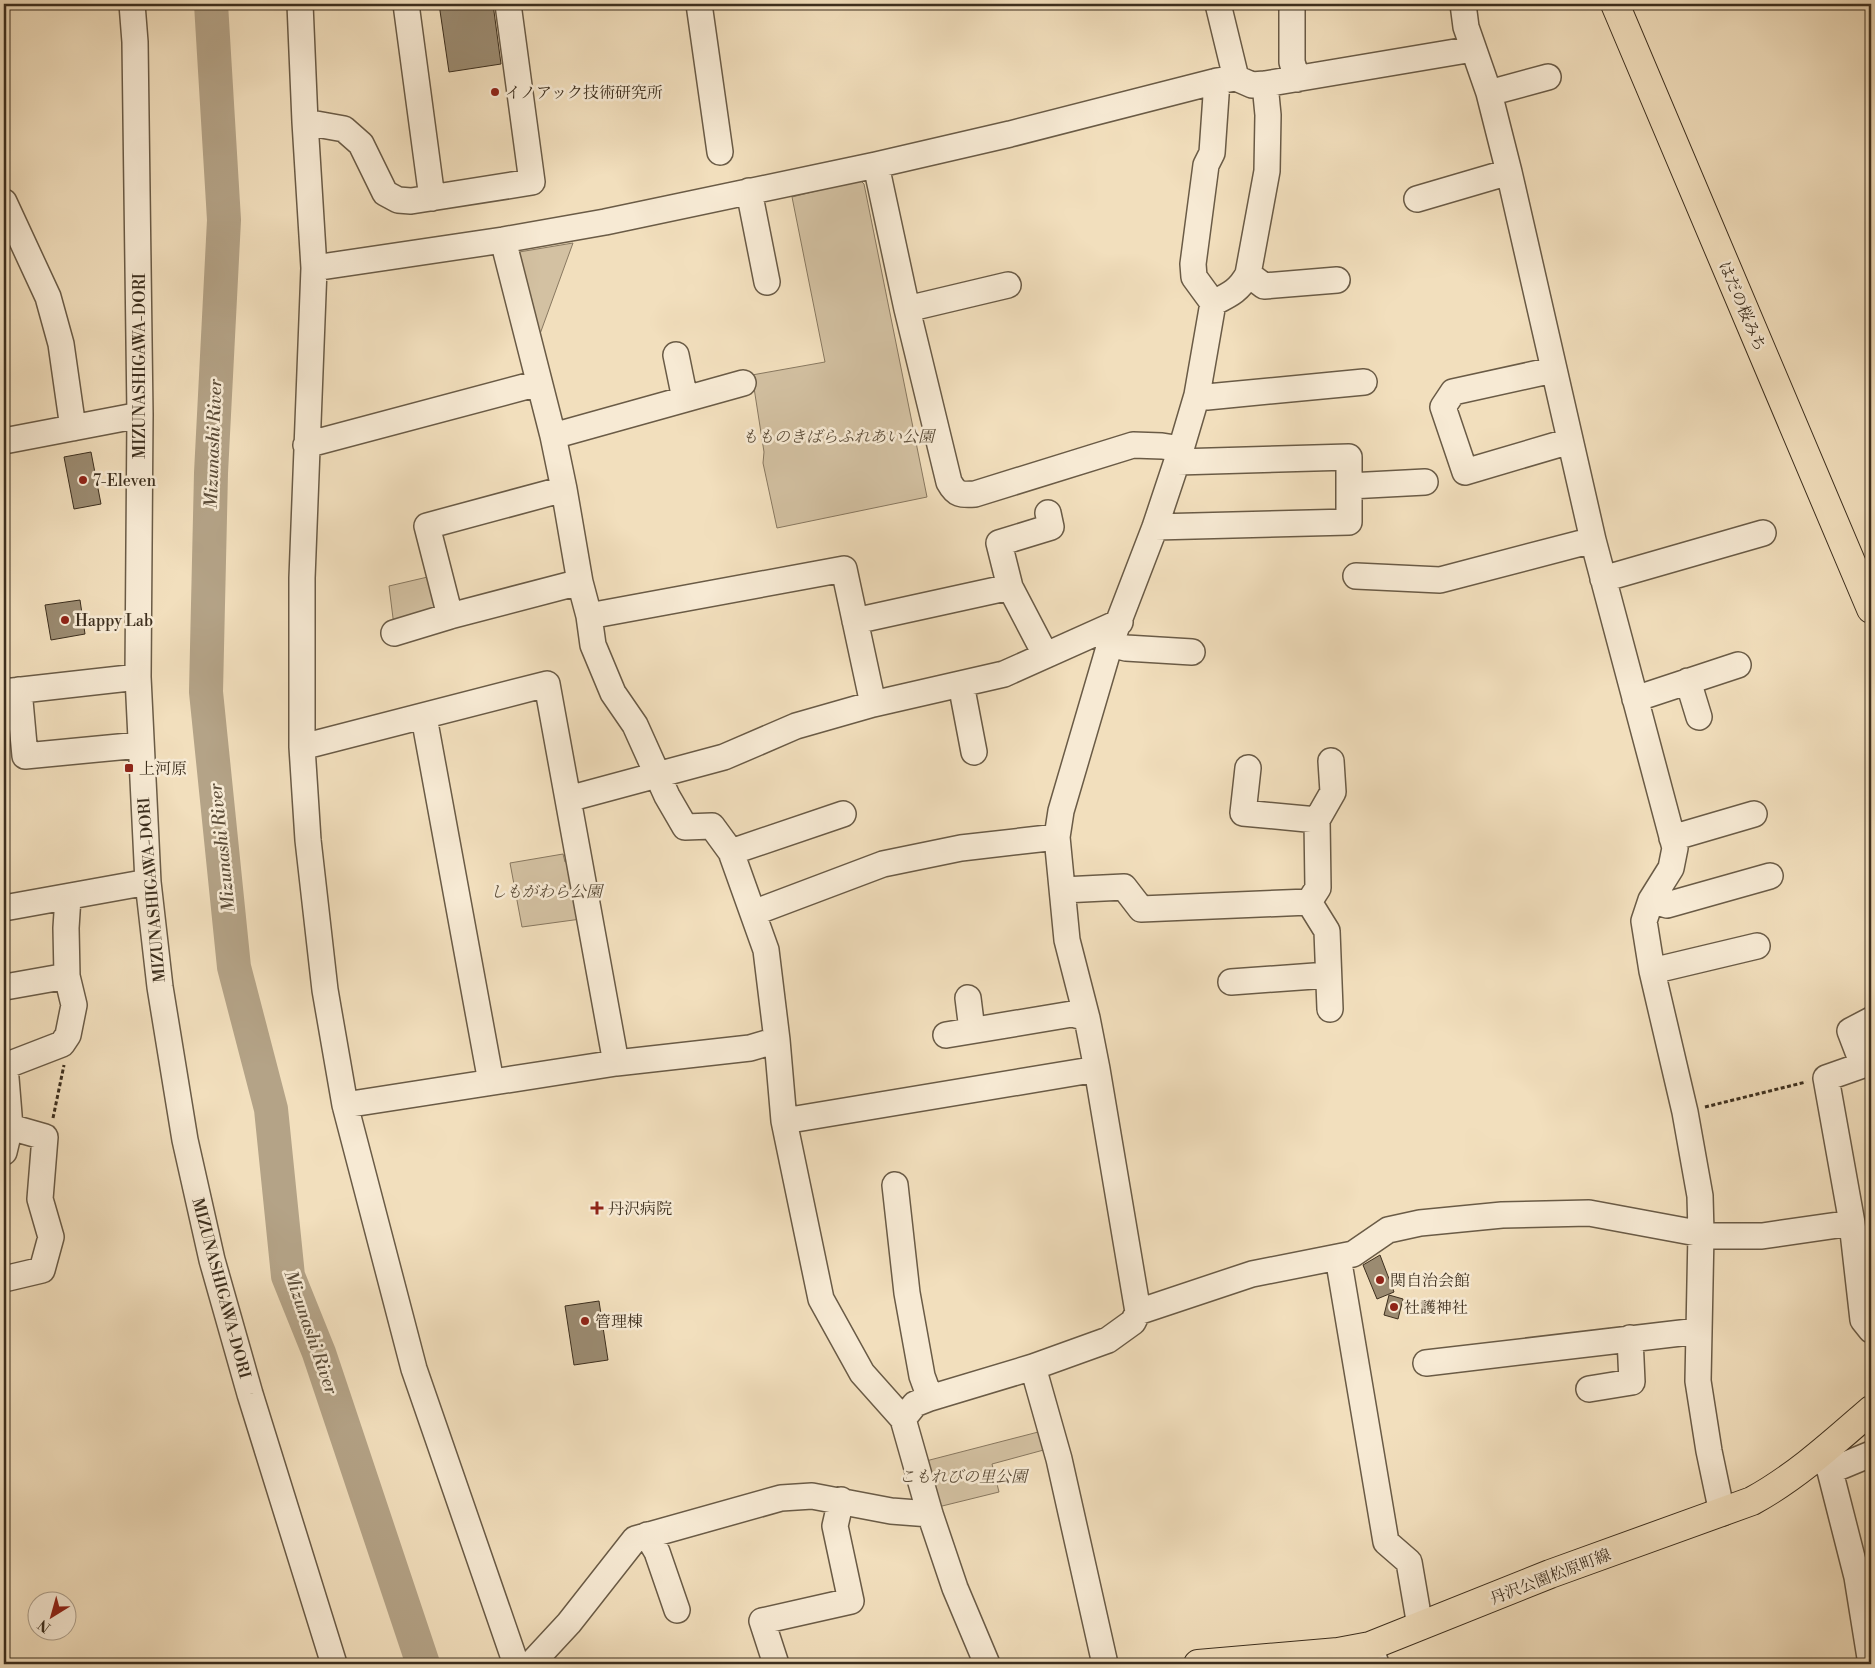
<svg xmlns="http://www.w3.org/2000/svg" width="1875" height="1668" font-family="'Libre Bodoni','Noto Serif JP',serif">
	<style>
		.green { fill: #d3c1a2; stroke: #887860 }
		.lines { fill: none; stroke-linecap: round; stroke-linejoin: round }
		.river { stroke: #b4a387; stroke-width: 34 }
		.building { fill: #9b8b71; stroke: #3d2f1e }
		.minor-casing { stroke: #6a5b46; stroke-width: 28 }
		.major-casing { stroke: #3d2f1e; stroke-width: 30 }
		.path { stroke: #3d2f1e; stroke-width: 3; stroke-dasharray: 4 2.5; stroke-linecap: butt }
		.minor { stroke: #f7ead4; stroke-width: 25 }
		.major { stroke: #f2dfbd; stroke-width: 28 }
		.poi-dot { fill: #8f2418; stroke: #f7ead4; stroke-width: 2 }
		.labels { text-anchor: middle; stroke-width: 5; stroke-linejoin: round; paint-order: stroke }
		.poi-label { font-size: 16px; fill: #3d2f1e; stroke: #f7ead4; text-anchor: start }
		.street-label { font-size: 16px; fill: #3d2f1e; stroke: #f7ead4 }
		.park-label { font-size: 16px; font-style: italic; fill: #5b4c38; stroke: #f7ead4 }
		.water-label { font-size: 18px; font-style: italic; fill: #5b4c38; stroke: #f7ead4 }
	</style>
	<rect width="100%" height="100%" fill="#f2dfbd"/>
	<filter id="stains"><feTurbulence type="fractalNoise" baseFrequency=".004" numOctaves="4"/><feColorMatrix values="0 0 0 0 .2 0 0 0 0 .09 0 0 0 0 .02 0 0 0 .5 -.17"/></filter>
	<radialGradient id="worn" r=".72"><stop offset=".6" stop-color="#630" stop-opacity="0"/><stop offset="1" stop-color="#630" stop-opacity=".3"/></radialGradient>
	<!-- green -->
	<path class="green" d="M860,180L864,184L927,497L777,528L763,463L764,452L752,375L825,362L792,197Z
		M573,243L536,345L519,252Z
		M432,576L441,607L394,626L389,586Z
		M563,854L565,862L571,861L581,919L522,927L510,863Z
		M1046,1430L1051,1448L992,1464L999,1492L934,1508L922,1462Z"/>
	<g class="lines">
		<!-- river -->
		<path class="river" d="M211,4L224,220L211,473L206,692L234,967L271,1109L288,1276L319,1353L423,1664"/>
	</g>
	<!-- building -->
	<path class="building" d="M439,4H493L501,64L449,72Z
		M91,452L101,504L74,509L64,457Z
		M80,600L85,634L51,640L45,605Z
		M1380,1255L1394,1292L1377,1299L1363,1265Z
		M1389,1295L1403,1299L1398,1319L1384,1315Z
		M599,1301L608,1360L574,1365L565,1306Z"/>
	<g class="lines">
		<defs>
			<path id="minor" d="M132,4L135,42L140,415L138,677L148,882L160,987L185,1140L212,1260L250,1394L334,1664
				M300,4L305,122L314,268L302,578V747L308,840L325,990L345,1105L414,1369L516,1664
				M406,4L432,198
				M699,4L720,152
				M1218,4L1236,78
				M1292,4V62L1297,79
				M1463,4L1466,27L1489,93L1509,172L1593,540L1675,848L1671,868L1651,900L1644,921L1652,971L1685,1112L1700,1196L1701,1233L1698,1381L1709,1451L1722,1513
				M1489,93L1548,77
				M305,122L344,129L361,144L385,193L398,200L411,201L532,182L508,4
				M876,165L907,309L949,482C956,495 961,495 975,494L1133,445L1162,446L1181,449
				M749,191L767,282
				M1417,199L1509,172
				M4,202L48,297L61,344L73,428
				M503,240L553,436L564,489L580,582L589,616L593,645L613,693L635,725L667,796L685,827L712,826L731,852L766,950L777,1040L784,1121L821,1299L862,1373L903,1419L930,1514L955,1588L987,1664
				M314,268L503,240L605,222L876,165L1010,134L1217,81L1236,78L1252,85L1265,84L1473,49
				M1248,274L1264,286L1337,280
				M1213,303C1229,295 1239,291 1248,274L1267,171L1268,115L1265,84
				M907,309L1008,285
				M676,355L685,399
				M1553,370L1453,392L1443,407L1465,472L1570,441
				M1197,395L1207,397L1364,382
				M553,436L743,383
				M4,441L140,415
				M306,445L539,383
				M1349,486L1425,482
				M564,489L427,526L450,616L580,582
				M1155,527L1349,522V457L1177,462
				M1356,576L1440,580L1593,540
				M1603,579L1763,533
				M589,616L844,569L873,704
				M855,621L1010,587
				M394,633L450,616
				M1110,644L1126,648L1192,652
				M1045,654L1010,587L999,543L1051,527L1048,513
				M1688,681L1699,717
				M961,684L974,752
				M19,690L25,756L140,745
				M4,692L138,677
				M1635,699L1738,665
				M424,717L491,1082
				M302,747L547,684L616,1063
				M1248,768L1243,813L1317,820
				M568,799L724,757L796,726L873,704L1004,674L1120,622
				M1672,838L1754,814
				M731,852L843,814
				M1063,890L1124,887L1141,909L1309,902
				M1651,900L1667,905L1770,876
				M1309,902L1318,888L1317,820L1333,792L1331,761
				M1309,902L1327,931L1330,1009
				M4,908L148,882
				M753,913L883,864L961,848L1057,837
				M1652,971L1757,946
				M1231,982L1328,975
				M5,987L67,976
				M968,998L972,1030
				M1871,1020L1850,1031L1863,1065L1826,1078L1852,1223L1863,1320L1871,1330
				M946,1035L1072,1014L1087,1018
				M345,1105L616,1063L750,1048L777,1040
				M784,1121L1097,1069
				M4,1152L10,1127L5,1066L62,1044L68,1035L74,1005L67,976L66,928L68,897
				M895,1185L907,1293L922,1376L930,1398
				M1338,1257L1386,1542L1409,1562L1420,1626
				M4,1279L42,1270L51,1237L40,1199L45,1137L10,1127
				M1138,1312L1252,1274L1353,1254L1388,1230L1420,1223L1502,1215L1589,1213L1713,1236H1762L1852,1223
				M1426,1363L1698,1331
				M1033,1367L1059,1459L1105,1664
				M1589,1389L1632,1382L1630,1338
				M903,1419L915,1404L930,1398L1033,1367L1108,1340L1133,1322L1138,1312L1097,1069L1087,1018L1067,940L1057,837L1061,811L1110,644L1155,527L1181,449L1197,395L1213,303L1194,277L1193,264L1206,165L1212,153L1217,81
				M1821,1454L1830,1471L1857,1577L1871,1664
				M1830,1471L1871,1454
				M647,1535L657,1552L677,1610
				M1370,1646L1376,1664
				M531,1664L569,1623L635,1539L781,1498L812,1496L891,1511L930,1514
				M776,1664L762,1621L851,1601L835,1526L841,1500"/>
			<path id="major" d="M1615,4L1871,609
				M1198,1664L1338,1652L1370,1646L1550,1574L1752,1501C1796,1477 1833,1443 1871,1410"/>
		</defs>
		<!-- minor casing -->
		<use href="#minor" class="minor-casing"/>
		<!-- major casing -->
		<use href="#major" class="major-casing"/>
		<!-- path -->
		<path class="path" d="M1705,1107L1806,1082
			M53,1118L64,1065"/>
		<!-- minor -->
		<use href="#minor" class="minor"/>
		<!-- major -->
		<use href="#major" class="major"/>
	</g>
	<!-- markers -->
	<g class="poi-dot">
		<circle cx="495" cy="92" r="5"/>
		<circle cx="83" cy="480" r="5"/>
		<circle cx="65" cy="620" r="5"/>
		<rect x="124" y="763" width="10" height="10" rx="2.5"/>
		<path d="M594.5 1200.5h5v5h5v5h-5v5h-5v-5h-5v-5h5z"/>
		<circle cx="1380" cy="1280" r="5"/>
		<circle cx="1394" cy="1307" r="5"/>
		<circle cx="585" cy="1321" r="5"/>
	</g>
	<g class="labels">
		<!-- poi labels -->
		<g class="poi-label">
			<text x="505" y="98">イノアック技術研究所</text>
			<text x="93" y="486">7-Eleven</text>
			<text x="75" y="626">Happy Lab</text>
			<text x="139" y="774">上河原</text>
			<text x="608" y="1214">丹沢病院</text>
			<text x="1390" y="1286">関自治会館</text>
			<text x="1404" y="1313">社護神社</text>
			<text x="595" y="1327">管理棟</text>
		</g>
		<!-- street labels -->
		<g class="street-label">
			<text transform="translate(1743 306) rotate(67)" y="6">はだの桜みち</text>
			<text transform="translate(139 366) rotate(-90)" y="6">MIZUNASHIGAWA-DORI</text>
			<text transform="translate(151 890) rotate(-95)" y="6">MIZUNASHIGAWA-DORI</text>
			<text transform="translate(222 1288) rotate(75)" y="6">MIZUNASHIGAWA-DORI</text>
			<text transform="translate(1550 1576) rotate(-21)" y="6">丹沢公園松原町線</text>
		</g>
		<!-- park labels -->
		<g class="park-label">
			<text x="838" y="442">もものきばらふれあい公園</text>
			<text x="546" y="897">しもがわら公園</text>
			<text x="963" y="1482">こもれびの里公園</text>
		</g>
		<!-- water labels -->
		<g class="water-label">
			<text transform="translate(213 444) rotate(-88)" y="6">Mizunashi River</text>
			<text transform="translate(222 848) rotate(-96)" y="6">Mizunashi River</text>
			<text transform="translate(311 1332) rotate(71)" y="6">Mizunashi River</text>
		</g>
	</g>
	<!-- margin -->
	<rect width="1875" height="1668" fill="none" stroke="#f2dfbd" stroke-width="20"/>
	<rect x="5" y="5" width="1865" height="1658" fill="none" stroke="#3d2f1e" stroke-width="2.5"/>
	<rect x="10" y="10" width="1855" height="1648" fill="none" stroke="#3d2f1e"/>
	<!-- north arrow -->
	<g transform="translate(52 1616) rotate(217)"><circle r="24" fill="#f7ead4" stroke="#ad9f8b"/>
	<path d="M0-4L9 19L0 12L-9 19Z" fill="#8f2418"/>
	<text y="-8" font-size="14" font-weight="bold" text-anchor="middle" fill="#3d2f1e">N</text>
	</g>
	<rect width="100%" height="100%" filter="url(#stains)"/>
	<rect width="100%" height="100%" fill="url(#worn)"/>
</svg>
